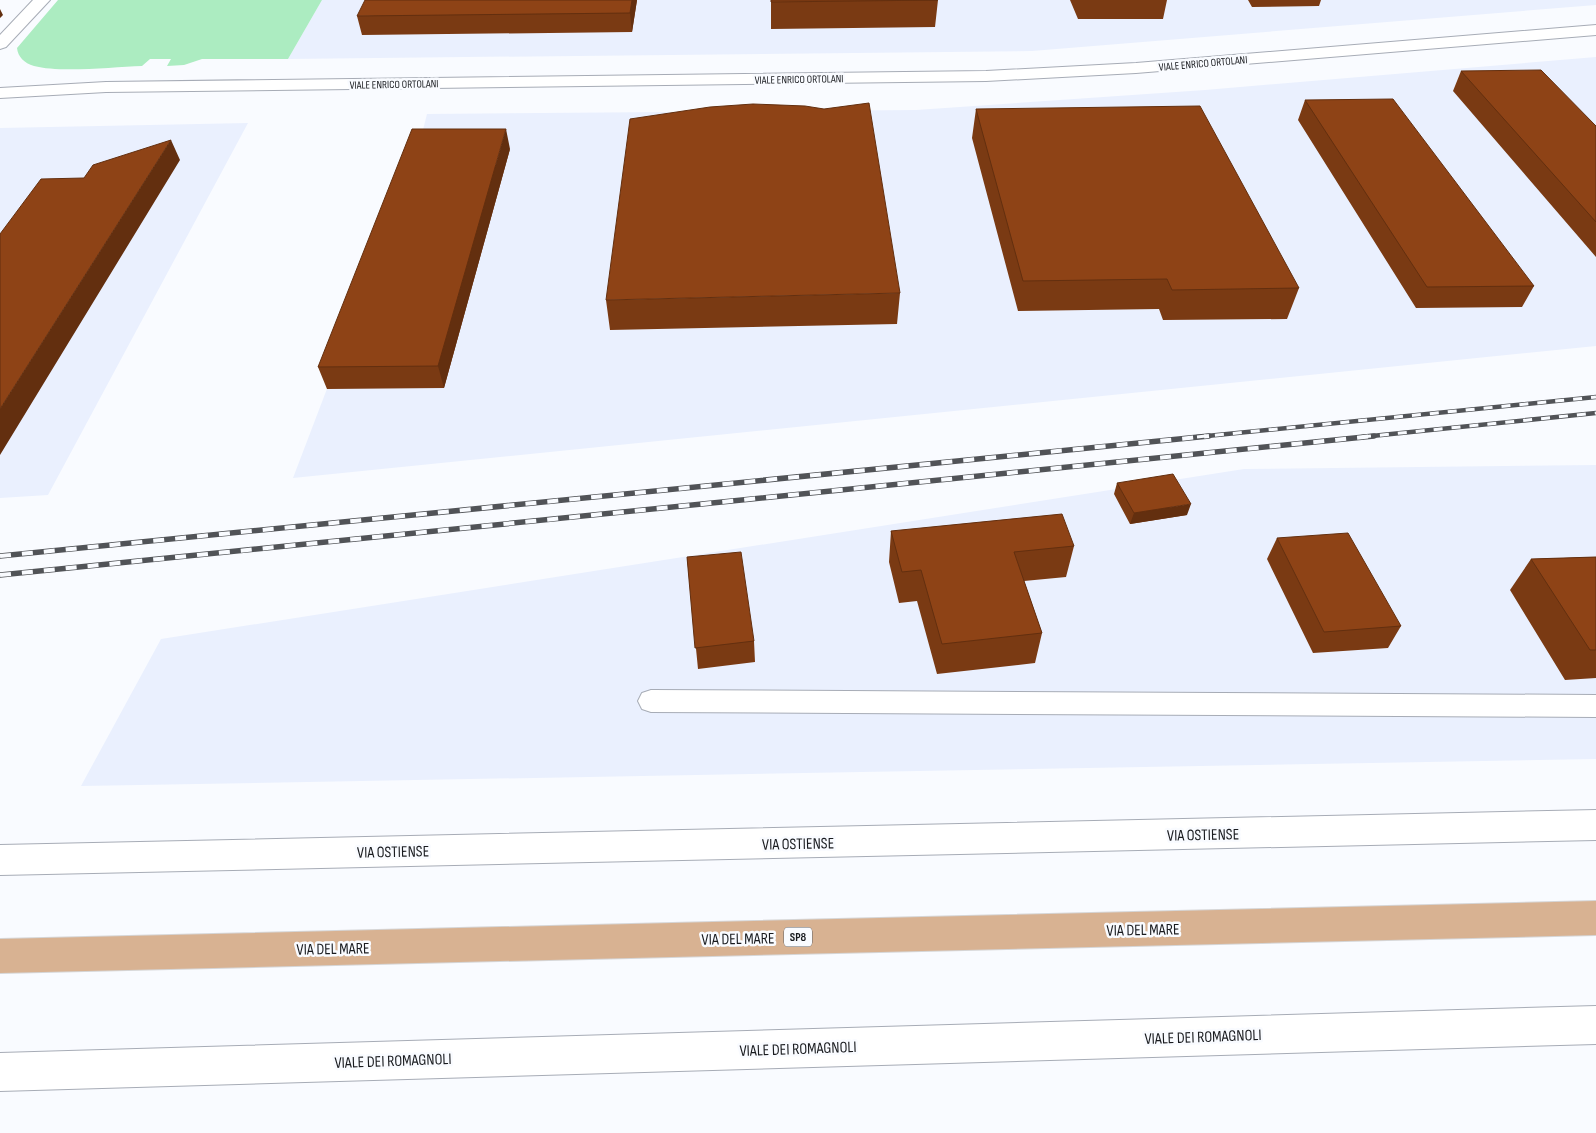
<svg xmlns="http://www.w3.org/2000/svg" width="1596" height="1133" font-family="'Sofia Sans Condensed',sans-serif">
	<style>
		.built { fill: #eaf0fe }
		.green { fill: #acecc1 }
		.lines { fill: none; stroke-linecap: round; stroke-linejoin: round }
		.service-casing { stroke: #a7acb6; stroke-width: 2 }
		.minor-casing { stroke: #a7acb6; stroke-width: 2 }
		.tertiary-casing { stroke: #a7acb6; stroke-width: 2 }
		.secondary-casing { stroke: #a7acb6; stroke-width: 2 }
		.primary-casing { stroke: #d6d6d7; stroke-width: 2 }
		.service { fill: #fff; fill-rule: evenodd }
		.minor { fill: #fff; fill-rule: evenodd }
		.tertiary { fill: #fff; fill-rule: evenodd }
		.secondary { fill: #fff; fill-rule: evenodd }
		.primary { fill: #d8b292; fill-rule: evenodd }
		.rail-far1-casing { stroke: #515357; stroke-width: 4.5 }
		.rail-casing { stroke: #515357; stroke-width: 5.5 }
		.rail-far1 { stroke: #f9fbff; stroke-width: 3; stroke-dasharray: 9; stroke-linecap: butt }
		.rail { stroke: #f9fbff; stroke-width: 4; stroke-dasharray: 11; stroke-linecap: butt }
		.wall { fill: #7a3a13 }
		.shaded-wall { fill: #632f0f }
		.building { fill: #8e4316; stroke: #632f0f }
		.labels { text-anchor: middle; stroke-width: 5; stroke-linejoin: round; paint-order: stroke }
		.far-street-label { font-size: 11px; fill: #191b1f; stroke: #f9fbff }
		.shield { fill: #f9fbff; stroke: #5c5e62; stroke-width: 1 }
		.shield-label { font-size: 12px; font-weight: bold; fill: #191b1f }
		.near-street-label { font-size: 16px; fill: #191b1f; stroke: #f9fbff }
	</style>
	<rect width="100%" height="100%" fill="#f9fbff"/>
	<!-- built -->
	<path class="built" d="M322,0H1596V5L1032,51L288,59Z
		M1596,57V346L293,478L418,150L427,114L916,110L1205,90Z
		M248,123L48,495L0,498V128Z
		M1596,465V759L81,786L161,639L1244,469Z"/>
	<!-- green -->
	<path class="green" d="M58,0H322L288,59H202L184,65L167,66L171,59H150L142,66C113,67 60,73 34,66C24,63 18,57 17,48Z"/>
	<g class="lines">
		<defs>
			<path id="service" d="M651,690L1596,695V717L651,712L642,709L638,701L642,693Z"/>
			<path id="minor" d="M33,0H50L6,47L0,49V35Z"/>
			<path id="tertiary" d="M1596,25V35L1136,73L986,81L106,92L0,98V88L106,82L986,71L1136,63Z"/>
			<path id="secondary" d="M1596,810V840L0,875V845Z
				M1596,1006V1044L0,1091V1053Z"/>
			<path id="primary" d="M1596,901V935L0,973V939Z"/>
		</defs>
		<!-- service casing -->
		<use href="#service" class="service-casing"/>
		<!-- minor casing -->
		<use href="#minor" class="minor-casing"/>
		<!-- tertiary casing -->
		<use href="#tertiary" class="tertiary-casing"/>
		<!-- secondary casing -->
		<use href="#secondary" class="secondary-casing"/>
		<!-- primary casing -->
		<use href="#primary" class="primary-casing"/>
		<!-- service -->
		<use href="#service" class="service"/>
		<!-- minor -->
		<use href="#minor" class="minor"/>
		<!-- tertiary -->
		<use href="#tertiary" class="tertiary"/>
		<!-- secondary -->
		<use href="#secondary" class="secondary"/>
		<!-- primary -->
		<use href="#primary" class="primary"/>
		<defs>
			<path id="rail-far1" d="M1197,437L1596,397
				M1362,437L1596,413"/>
			<path id="rail" d="M0,556L1209,436
				M0,575L1374,436"/>
		</defs>
		<!-- rail-far1 casing -->
		<use href="#rail-far1" class="rail-far1-casing"/>
		<!-- rail casing -->
		<use href="#rail" class="rail-casing"/>
		<!-- rail-far1 -->
		<use href="#rail-far1" class="rail-far1"/>
		<!-- rail -->
		<use href="#rail" class="rail"/>
	</g>
	<!-- wall -->
	<path class="wall" d="M637,0L632,32L362,35L357,16Z
		M771,0H938L935,27L771,29Z
		M1070,0H1167L1163,19H1078Z
		M1248,0H1321L1319,6L1252,7Z
		M1461,71L1596,126V257L1453,91Z
		M1305,100L1534,286L1522,307L1416,308L1298,120Z
		M976,109L1299,288L1287,319L1163,320L1159,309L1018,311L972,138Z
		M510,149L444,388L327,389L318,367Z
		M900,293L897,324L610,330L606,300Z
		M1117,483L1187,515L1130,524L1114,494Z
		M891,531L1074,546L1066,577L1024,581L1042,633L1035,663L937,674L917,601L899,603L889,562Z
		M1277,538L1401,626L1388,648L1313,653L1267,559Z
		M687,557L754,641L755,662L698,669Z
		M1596,557V678L1565,680L1510,590L1531,559Z"/>
	<!-- shaded-wall -->
	<path class="shaded-wall" d="M632,0H637L632,32L630,13Z
		M0,9L3,15L0,18Z
		M506,129L510,149L444,388L438,366Z
		M171,140L180,160L0,455V409Z
		M1191,504L1187,515L1130,524L1134,513Z"/>
	<!-- building -->
	<path class="building" d="M365,0H632L630,13L357,16Z
		M771,0H938L771,2Z
		M1541,70L1596,126V222L1461,71Z
		M1393,99L1534,286L1427,287L1305,100Z
		M869,103L900,293L606,300L630,119L710,107L753,104L805,106L824,109Z
		M1200,106L1299,288L1172,290L1167,279L1023,281L976,109Z
		M412,129H506L438,366L318,367Z
		M171,140L0,409V234L41,179L84,178L93,165Z
		M1173,474L1191,504L1134,513L1117,483Z
		M1062,514L1074,546L1014,552L1042,633L942,644L921,570L902,572L891,531Z
		M1348,533L1401,626L1324,632L1277,538Z
		M741,552L754,641L695,648L687,557Z
		M1596,557V650H1590L1531,559Z"/>
	<g class="labels">
		<!-- far-street labels -->
		<g class="far-street-label">
			<text transform="translate(1203 63) rotate(-5)" y="4">VIALE ENRICO ORTOLANI</text>
			<text transform="translate(799 79) rotate(-1)" y="4">VIALE ENRICO ORTOLANI</text>
			<text transform="translate(394 84) rotate(-1)" y="4">VIALE ENRICO ORTOLANI</text>
		</g>
		<!-- shield labels -->
		<rect class="shield" x="784" y="927.5" width="28" height="19" rx="4"/>
		<g class="shield-label">
			<text x="798" y="941">SP8</text>
		</g>
		<!-- near-street labels -->
		<g class="near-street-label">
			<text transform="translate(1203 834) rotate(-1)" y="6">VIA OSTIENSE</text>
			<text transform="translate(798 843) rotate(-1)" y="6">VIA OSTIENSE</text>
			<text transform="translate(393 851) rotate(-1)" y="6">VIA OSTIENSE</text>
			<text transform="translate(1143 929) rotate(-1)" y="6">VIA DEL MARE</text>
			<text transform="translate(738 938) rotate(-1)" y="6">VIA DEL MARE</text>
			<text transform="translate(333 948) rotate(-1)" y="6">VIA DEL MARE</text>
			<text transform="translate(1203 1036) rotate(-2)" y="6">VIALE DEI ROMAGNOLI</text>
			<text transform="translate(798 1048) rotate(-2)" y="6">VIALE DEI ROMAGNOLI</text>
			<text transform="translate(393 1060) rotate(-2)" y="6">VIALE DEI ROMAGNOLI</text>
		</g>
	</g>
</svg>
